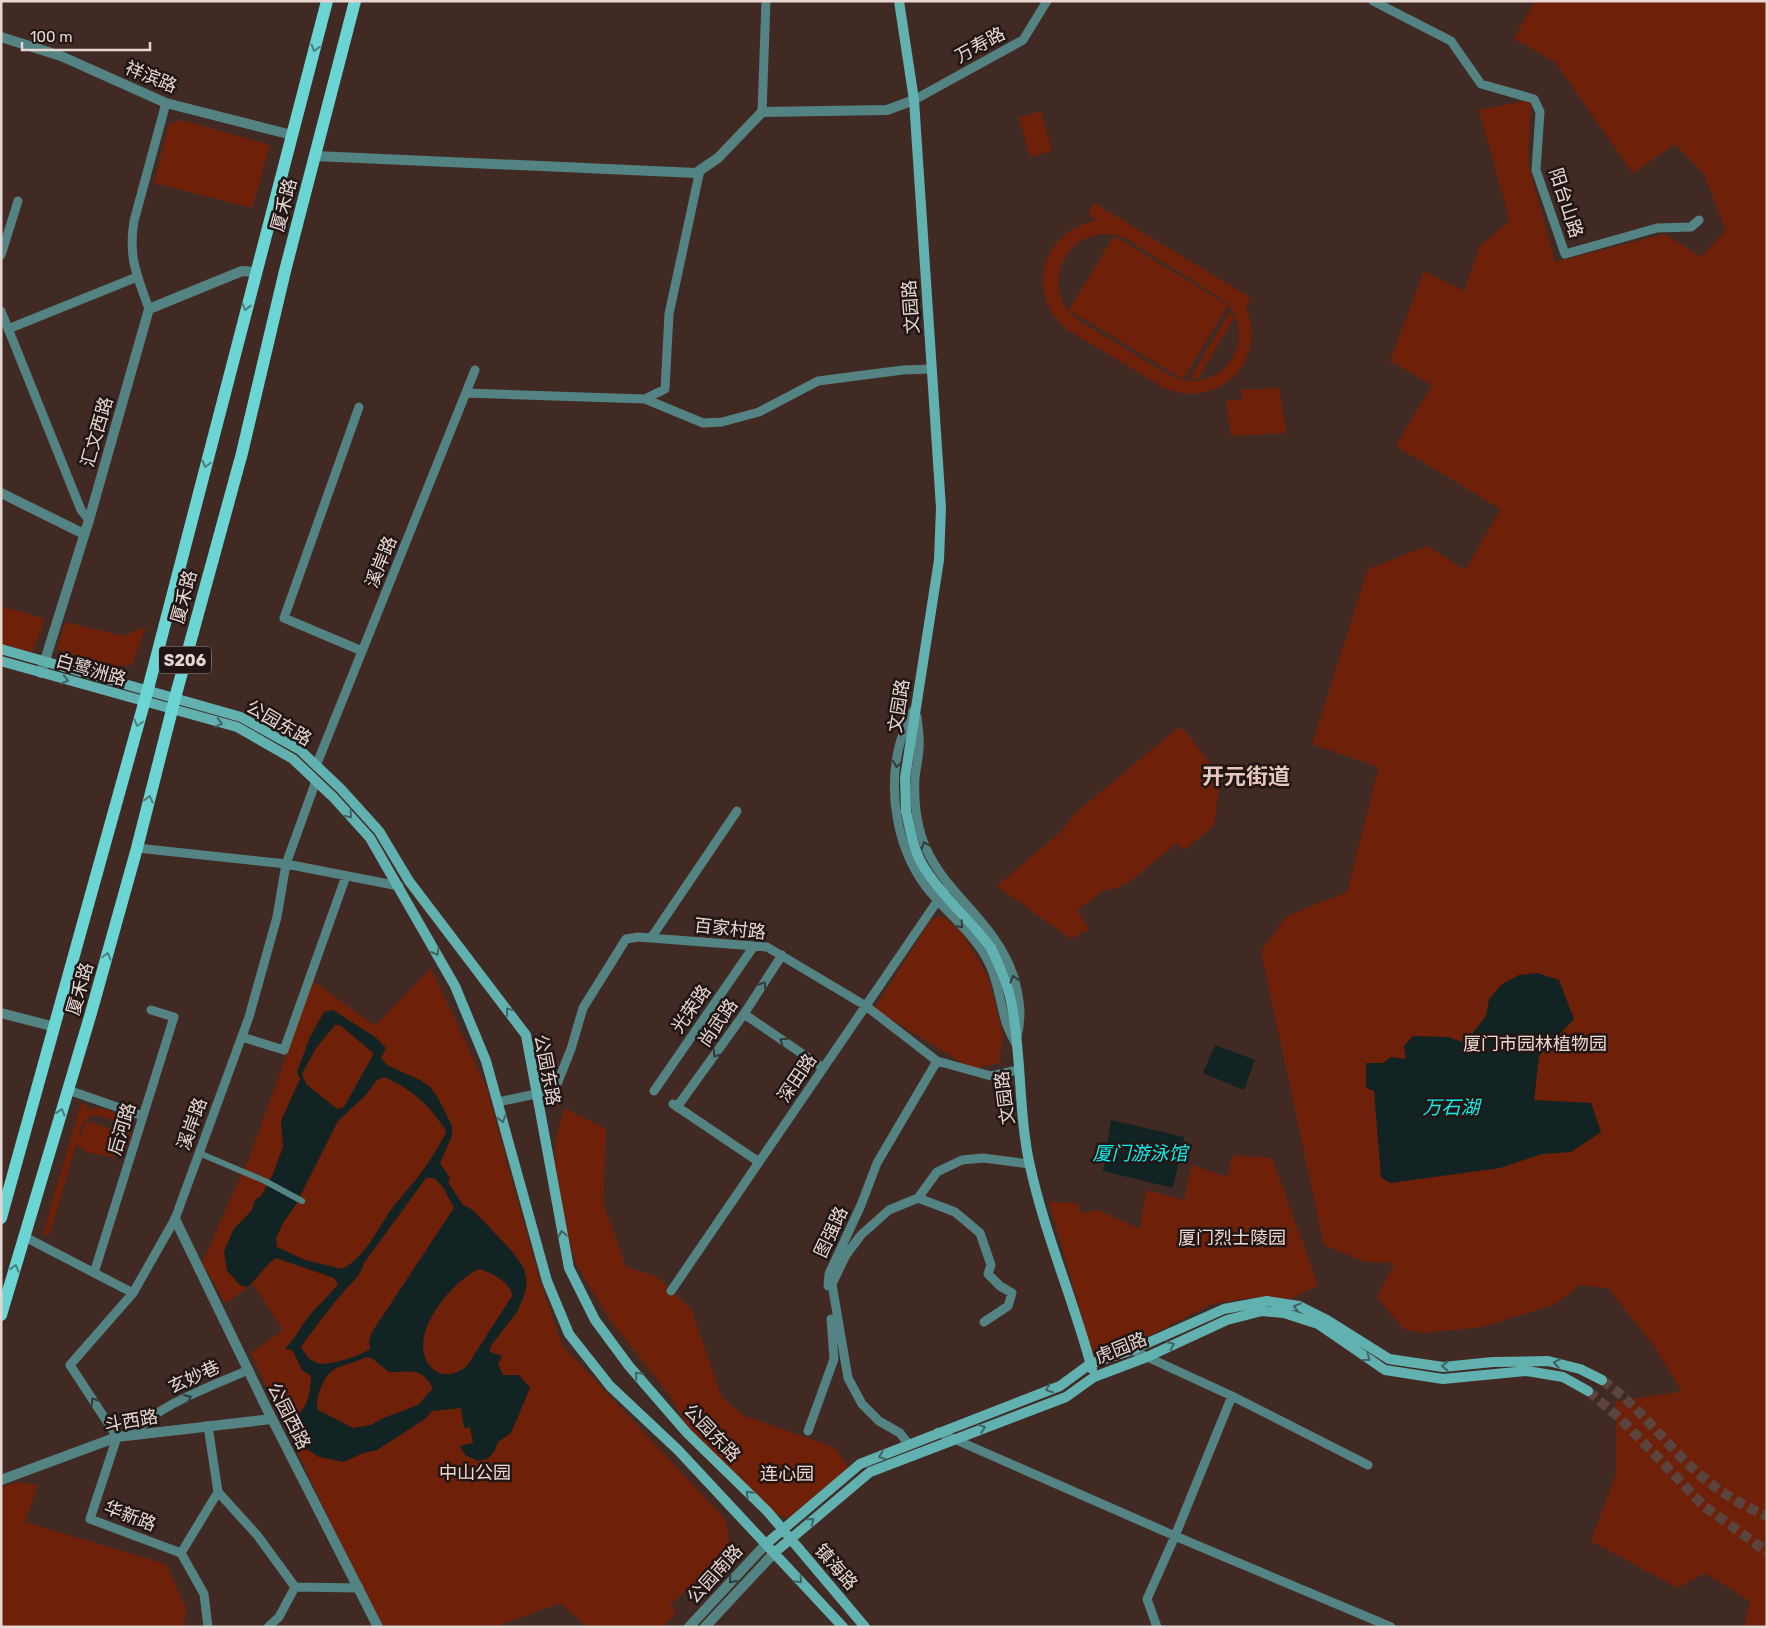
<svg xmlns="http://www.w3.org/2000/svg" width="1768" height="1628" font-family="Rubik,'Noto Sans SC',sans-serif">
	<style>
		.green { fill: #6e2009; fill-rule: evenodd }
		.water { fill: #112322; fill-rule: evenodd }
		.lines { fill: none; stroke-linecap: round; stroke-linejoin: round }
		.secondary-tunnel { stroke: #5b443e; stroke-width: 10; stroke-dasharray: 10 5; stroke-linecap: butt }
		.pedestrian { stroke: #538382; stroke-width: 6 }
		.minor { stroke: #538382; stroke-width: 9 }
		.tertiary { stroke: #538382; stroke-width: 10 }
		.secondary { stroke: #61b1b0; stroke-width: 10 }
		.primary { stroke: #6ad5d3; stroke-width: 12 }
		.secondary-bridge { stroke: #61b1b0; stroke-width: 10 }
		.oneway { stroke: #497f7d }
		.oneway2 { stroke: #416462 }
		.oneway3 { stroke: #323c3a }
		.labels { text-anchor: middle; stroke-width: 5; stroke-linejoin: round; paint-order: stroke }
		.shield { fill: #211613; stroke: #ac9d99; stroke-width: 1 }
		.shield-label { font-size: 16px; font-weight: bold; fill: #e7d7d3 }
		.street-label { font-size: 18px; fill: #e7d7d3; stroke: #211613 }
		.park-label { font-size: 18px; fill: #efd6cf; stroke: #211613 }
		.water-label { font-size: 19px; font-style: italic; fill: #0beeec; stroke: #211613 }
		.district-label { font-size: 22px; font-weight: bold; fill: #e6c7be; stroke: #211613 }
	</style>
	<rect width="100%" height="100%" fill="#422a24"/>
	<!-- green -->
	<path class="green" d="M1535,1H1767V1627H1744L1750,1601L1705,1573L1678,1588L1591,1541L1616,1474V1401L1680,1392L1681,1390L1654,1346L1608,1288L1580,1285L1553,1305L1482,1327L1424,1333L1404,1329L1377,1297L1395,1263L1366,1262L1324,1245L1261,951L1287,916L1347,892L1379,767L1312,744L1368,569L1428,546L1465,570L1501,509L1396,446L1432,385L1390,361L1424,271L1464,291L1480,246L1510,221L1479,110L1531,100L1528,163L1555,262L1664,234L1701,257L1726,231L1704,174L1675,144L1633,173L1555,62L1514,39Z
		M1041,111L1052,151L1030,157L1019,118Z
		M181,120L270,145L252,208L154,183L169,124Z
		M1094,203L1251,298L1246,307C1268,360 1220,409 1166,389L1068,330C1023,294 1042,231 1097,220L1088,214ZM1100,234H1114L1128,240L1227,302L1235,314L1239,328V343L1233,357L1224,369L1212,377L1197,381L1182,380L1169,375L1081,322C1043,298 1055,241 1100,234Z
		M1114,236L1228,305L1183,379L1069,310Z
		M1229,313L1235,316L1197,380L1191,377Z
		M1279,388L1286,433L1231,436L1226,401L1243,399L1241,390Z
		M1,606L45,619L32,653L1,644Z
		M65,622L123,636L146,627L132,665L109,667L57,649Z
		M1179,727L1182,730L1184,729L1210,763L1220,783L1214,826L1184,850L1177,843L1129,882L1117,888L1104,890L1077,910L1089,929L1071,939L997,886L1064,829L1073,815Z
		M945,917L962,933L988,976L1003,1035L999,1063L972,1069L874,1009L932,918Z
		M431,968L486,1086L539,1277L562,1345L726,1520L731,1555L705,1584L698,1579L670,1605L676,1613L663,1627H587L560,1603L494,1627H384L352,1568L251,1353L283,1330L253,1284L225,1303L202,1263L250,1156L313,981L375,1026Z
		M81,1103L87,1105L86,1110C122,1099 150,1145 112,1157L86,1152L76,1144L49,1236L43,1234ZM96,1115C114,1119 136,1129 116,1149L120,1132L86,1121L80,1139C78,1127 84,1116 96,1115Z
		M564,1108L606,1129L603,1202L626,1267L657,1277L691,1309L722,1397L742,1415L834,1447L852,1473L795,1520L764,1511L689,1429L668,1393L611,1321L576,1264L554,1190L555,1143Z
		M1233,1155L1272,1158L1318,1285L1289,1300L1249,1298L1212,1304L1095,1363L1049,1202L1078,1203L1080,1213L1098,1210L1140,1229L1146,1190L1184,1200L1192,1165L1227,1177Z
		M17,1482L38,1485L25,1522L166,1564L186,1607L184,1627H1V1488Z"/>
	<!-- water -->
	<path class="water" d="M1537,973L1559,980L1574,1019L1539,1056L1534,1100L1591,1103L1601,1132L1571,1152L1542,1154L1500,1168L1390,1183L1381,1177L1374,1091L1366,1088V1063H1383L1391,1057L1406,1059L1404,1046L1413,1036L1448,1037L1465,1043L1486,1016L1489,999L1502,984L1519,975Z
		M333,1010L375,1037L386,1048L381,1058L387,1065L422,1081L430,1087L438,1098L452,1126V1136L440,1163L450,1178L448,1182L463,1205L473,1210L512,1251L524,1268L527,1283L524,1296L517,1312L490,1347V1352L502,1356L498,1364L503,1375H519L530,1388L511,1433L498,1442L494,1452L487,1459L478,1461L465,1455L460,1446L473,1443L470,1427L464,1428L461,1408L432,1411L425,1419L377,1450L363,1453L344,1462L319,1457L307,1449L292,1423V1418C308,1411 310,1393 311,1376L302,1370L293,1351L285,1348C296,1339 300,1327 309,1316C318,1305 329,1296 338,1284L334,1278L276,1258C265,1265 258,1278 248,1287L240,1285L227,1271L224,1252L233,1230L252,1210L255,1200L261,1196L273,1174L283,1147L281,1121L300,1079L297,1072L310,1037L324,1012ZM335,1025H340L373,1053V1055L344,1107L337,1109L306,1084L302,1074L316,1048ZM384,1077C412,1089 428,1104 445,1129L446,1133C438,1147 430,1161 421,1173C411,1187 398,1199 389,1213C375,1233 365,1257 342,1269L305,1260L277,1247L276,1238L283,1223L295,1206L338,1121L366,1095L376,1081ZM426,1178H434L443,1187L454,1208L372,1332L369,1341L370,1349C362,1355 327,1367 317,1363C309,1360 306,1355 301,1347C314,1328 329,1309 344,1291C353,1281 360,1277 364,1263ZM478,1269C490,1271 513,1284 512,1296L467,1366C442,1387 418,1365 424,1337C429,1311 456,1281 478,1269ZM366,1357L373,1359L389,1372C411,1373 420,1365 433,1388L418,1405L381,1419L371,1425L353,1428L318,1410C316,1402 317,1398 320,1390C330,1362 343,1369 366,1357Z
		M1215,1045L1255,1060L1244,1090L1203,1073Z
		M1111,1120L1184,1137L1173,1188L1103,1171Z"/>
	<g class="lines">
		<!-- secondary-tunnel -->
		<path class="secondary-tunnel" d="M1602,1380C1633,1402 1655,1430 1681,1457C1705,1482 1735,1503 1767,1516
			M1588,1391L1622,1420L1704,1506L1767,1552"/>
		<!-- pedestrian -->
		<path class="pedestrian" d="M199,1153L265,1181L302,1201"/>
		<!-- minor -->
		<path class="minor" d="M1373,1L1451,41L1481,84L1534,99L1540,112L1536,170L1565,254L1657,228L1691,227L1699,220
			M914,100L1023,40L1047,1
			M762,112L766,1
			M1,255L18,201
			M149,309C137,275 128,258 134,221L166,103
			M1,311L81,510L89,520
			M8,329L137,277
			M466,393L645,399L703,423L722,422L759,412L818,381L903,370L931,369
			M645,399L665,389L669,314L700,170
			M359,407L284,618L362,651
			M913,711C909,721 903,732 900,743C887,791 897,849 927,888C945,911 969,929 984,954C997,975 999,997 1005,1019C1007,1028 1012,1036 1016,1044
			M917,717C918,727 920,737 919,747C919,757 916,767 915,778C914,797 916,820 922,838C940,893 997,919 1015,981C1020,1001 1022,1017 1017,1037
			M316,766L475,370
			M137,848L286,864L399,886
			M651,938L737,811
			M744,1014L823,1068
			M242,1037L284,1050L346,876
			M68,1090L143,1116
			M654,1091L754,946
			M498,1102L545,1092L557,1084L571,1049L583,1008L626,939L638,937L767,947L866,1006L937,1061L991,1076L1018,1070
			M673,1104L759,1162
			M677,1107L744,1014L782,955
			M918,1198L955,1212L980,1233L991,1265L988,1274L1000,1286L1012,1293L1008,1306L984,1322
			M25,1237L133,1293
			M94,1273L174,1017L151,1010
			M828,1286L829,1274L861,1205L877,1163L937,1061
			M671,1291L949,884
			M1232,1396L1368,1465
			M808,1431L834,1359L831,1319
			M938,1432L1175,1536L1232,1396L1132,1350
			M135,1435C148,1408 220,1383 248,1370
			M909,1445L900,1433L879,1421L862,1404L848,1378L832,1284L846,1255L861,1235L889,1210L918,1198L937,1172L962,1160L983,1158L1029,1164
			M218,1492L257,1535L295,1587L279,1617L268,1627
			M181,1553L218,1492L208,1426
			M295,1587L359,1588
			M208,1627L204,1594L181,1553L90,1519L117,1437L70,1365L133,1293L175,1219L249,1017L277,917L286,864L316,781
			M1157,1627L1147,1599L1175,1536L1391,1627"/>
		<!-- tertiary -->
		<path class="tertiary" d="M1,37L61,56L166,103L292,135
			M315,156L696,173L718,158L762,112L887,110L914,100
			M1,493L84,534
			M41,673L89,520L149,309L242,271L255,272
			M1,1013L55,1027
			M175,1219L266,1407L378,1627
			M1,1480L117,1437L272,1419
			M689,1627L766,1544
			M705,1627L774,1553"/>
		<!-- secondary -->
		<path class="secondary" d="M899,1L914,100L941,508L939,560L905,778L906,811
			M1,649L241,717L300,750L341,789L379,831L409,881L526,1035L569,1268L595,1320L629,1366L687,1433L768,1512L865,1627
			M1,661L237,727L293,759L333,797L370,838L455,986L486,1061L547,1281L569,1334L610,1386L678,1450L843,1627
			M991,948C999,965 1007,982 1011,1001C1022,1053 1018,1113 1030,1166C1045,1235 1074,1301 1092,1369
			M766,1544L860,1464L1060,1386L1090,1364L1132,1350L1224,1309L1267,1301L1299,1306L1327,1320L1389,1359L1443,1367L1493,1362L1548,1361L1580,1369L1602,1380
			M774,1553L870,1472L1066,1397L1094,1377L1147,1357L1227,1320L1262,1311L1284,1313L1318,1324L1385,1370L1443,1379L1527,1371L1563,1377L1588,1391"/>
		<!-- primary -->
		<path class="primary" d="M1,1218L148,689L327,1
			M1,1315L91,1013L137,848L175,698L242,453L285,271L355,1"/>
		<!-- secondary-bridge -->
		<path class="secondary-bridge" d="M906,811C910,829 913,848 922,864C940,895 970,919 991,948"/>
	</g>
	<!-- one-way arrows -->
	<defs><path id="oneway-chevron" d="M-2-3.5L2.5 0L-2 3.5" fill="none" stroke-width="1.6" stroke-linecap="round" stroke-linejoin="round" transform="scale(1.25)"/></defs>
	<g class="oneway">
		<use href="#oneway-chevron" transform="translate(315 48) rotate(105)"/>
		<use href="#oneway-chevron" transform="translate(246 307) rotate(104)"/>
		<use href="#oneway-chevron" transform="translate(206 464) rotate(105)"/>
		<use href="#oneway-chevron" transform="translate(138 723) rotate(105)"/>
		<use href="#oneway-chevron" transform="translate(149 799) rotate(-76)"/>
		<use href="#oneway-chevron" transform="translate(107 956) rotate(-74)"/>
		<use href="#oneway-chevron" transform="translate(61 1112) rotate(-73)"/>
		<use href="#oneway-chevron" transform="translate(15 1268) rotate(-73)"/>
	</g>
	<g class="oneway2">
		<use href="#oneway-chevron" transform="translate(65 680) rotate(16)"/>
		<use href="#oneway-chevron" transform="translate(219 723) rotate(15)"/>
		<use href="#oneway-chevron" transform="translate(349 815) rotate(48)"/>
		<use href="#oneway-chevron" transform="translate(436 952) rotate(61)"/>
		<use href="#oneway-chevron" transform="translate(509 1011) rotate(-127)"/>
		<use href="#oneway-chevron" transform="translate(502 1119) rotate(75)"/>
		<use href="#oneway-chevron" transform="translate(562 1234) rotate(-101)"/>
		<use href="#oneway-chevron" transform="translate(1297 1307) rotate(-164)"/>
		<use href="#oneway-chevron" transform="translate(1171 1345) rotate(-25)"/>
		<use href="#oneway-chevron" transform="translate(1367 1358) rotate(36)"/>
		<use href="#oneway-chevron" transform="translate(1557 1363) rotate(-170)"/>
		<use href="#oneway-chevron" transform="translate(1445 1366) rotate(-180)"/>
		<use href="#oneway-chevron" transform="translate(638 1375) rotate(-131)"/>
		<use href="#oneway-chevron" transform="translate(1049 1389) rotate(159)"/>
		<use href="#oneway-chevron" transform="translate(982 1428) rotate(-21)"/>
		<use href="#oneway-chevron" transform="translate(882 1456) rotate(159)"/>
		<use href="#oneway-chevron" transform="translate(749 1494) rotate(-135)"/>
		<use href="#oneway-chevron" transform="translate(811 1521) rotate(-39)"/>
		<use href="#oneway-chevron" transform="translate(799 1580) rotate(46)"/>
	</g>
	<g class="oneway3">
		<use href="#oneway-chevron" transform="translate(897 764) rotate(98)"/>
		<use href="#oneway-chevron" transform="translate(925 845) rotate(-111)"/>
		<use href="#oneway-chevron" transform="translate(960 925) rotate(48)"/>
		<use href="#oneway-chevron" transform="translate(1014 979) rotate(-106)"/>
		<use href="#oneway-chevron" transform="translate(763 985) rotate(-57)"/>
		<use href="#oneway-chevron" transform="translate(783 1041) rotate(-146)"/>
		<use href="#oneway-chevron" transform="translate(716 1054) rotate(126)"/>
		<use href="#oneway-chevron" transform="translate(188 1398) rotate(-25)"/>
		<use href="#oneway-chevron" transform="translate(94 1401) rotate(-123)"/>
		<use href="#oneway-chevron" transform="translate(732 1580) rotate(132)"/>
	</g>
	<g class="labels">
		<!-- shield labels -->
		<rect class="shield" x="159" y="646.5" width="52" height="27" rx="4"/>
		<g class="shield-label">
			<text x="185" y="666">S206</text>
		</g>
		<!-- street labels -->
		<g class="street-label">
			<text transform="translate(980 45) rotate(-29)" y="6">万寿路</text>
			<text transform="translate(151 77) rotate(22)" y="6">祥滨路</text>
			<text transform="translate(1566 203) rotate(72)" y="6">阳台山路</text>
			<text transform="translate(284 205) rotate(-75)" y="6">厦禾路</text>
			<text transform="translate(911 307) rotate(-94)" y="6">文园路</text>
			<text transform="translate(97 432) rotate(-74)" y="6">汇文西路</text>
			<text transform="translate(381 562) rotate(-68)" y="6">溪岸路</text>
			<text transform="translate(184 597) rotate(-75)" y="6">厦禾路</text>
			<text transform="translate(91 670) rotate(16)" y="6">白鹭洲路</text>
			<text transform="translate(899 706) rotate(-81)" y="6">文园路</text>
			<text transform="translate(279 723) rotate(30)" y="6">公园东路</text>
			<text transform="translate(730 929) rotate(6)" y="6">百家村路</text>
			<text transform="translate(80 989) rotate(-74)" y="6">厦禾路</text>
			<text transform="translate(691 1009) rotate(-55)" y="6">光荣路</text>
			<text transform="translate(718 1023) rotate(-55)" y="6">尚武路</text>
			<text transform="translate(547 1070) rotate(79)" y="6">公园东路</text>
			<text transform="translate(797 1078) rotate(-56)" y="6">深田路</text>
			<text transform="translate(1005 1098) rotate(-97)" y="6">文园路</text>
			<text transform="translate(192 1124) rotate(-70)" y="6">溪岸路</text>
			<text transform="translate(122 1129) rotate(-73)" y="6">后河路</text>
			<text transform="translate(831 1232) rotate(-65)" y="6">图强路</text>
			<text transform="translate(1121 1348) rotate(-22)" y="6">虎园路</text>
			<text transform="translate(194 1377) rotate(-25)" y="6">玄妙巷</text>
			<text transform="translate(289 1416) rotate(63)" y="6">公园西路</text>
			<text transform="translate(131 1421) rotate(-10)" y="6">斗西路</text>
			<text transform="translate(712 1433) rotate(46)" y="6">公园东路</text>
			<text transform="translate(130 1516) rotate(21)" y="6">华新路</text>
			<text transform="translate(836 1567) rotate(49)" y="6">镇海路</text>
			<text transform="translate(715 1574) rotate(-48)" y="6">公园南路</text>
		</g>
		<!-- park labels -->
		<g class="park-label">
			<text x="1535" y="1050">厦门市园林植物园</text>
			<text x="1232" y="1244">厦门烈士陵园</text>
			<text x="475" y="1479">中山公园</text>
			<text x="787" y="1480">连心园</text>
		</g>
		<!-- water labels -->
		<g class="water-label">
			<text x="1451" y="1114">万石湖</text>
			<text x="1140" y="1160">厦门游泳馆</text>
		</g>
		<!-- district labels -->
		<g class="district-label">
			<text x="1246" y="784">开元街道</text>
		</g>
	</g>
	<!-- border -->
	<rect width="1768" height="1628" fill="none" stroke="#e7d7d3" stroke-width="5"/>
	<!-- scale -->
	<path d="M22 42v8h128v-8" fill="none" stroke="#e7d7d3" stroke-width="2.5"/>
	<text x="30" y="42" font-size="15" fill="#e7d7d3" stroke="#211613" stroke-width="4" paint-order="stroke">100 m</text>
</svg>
